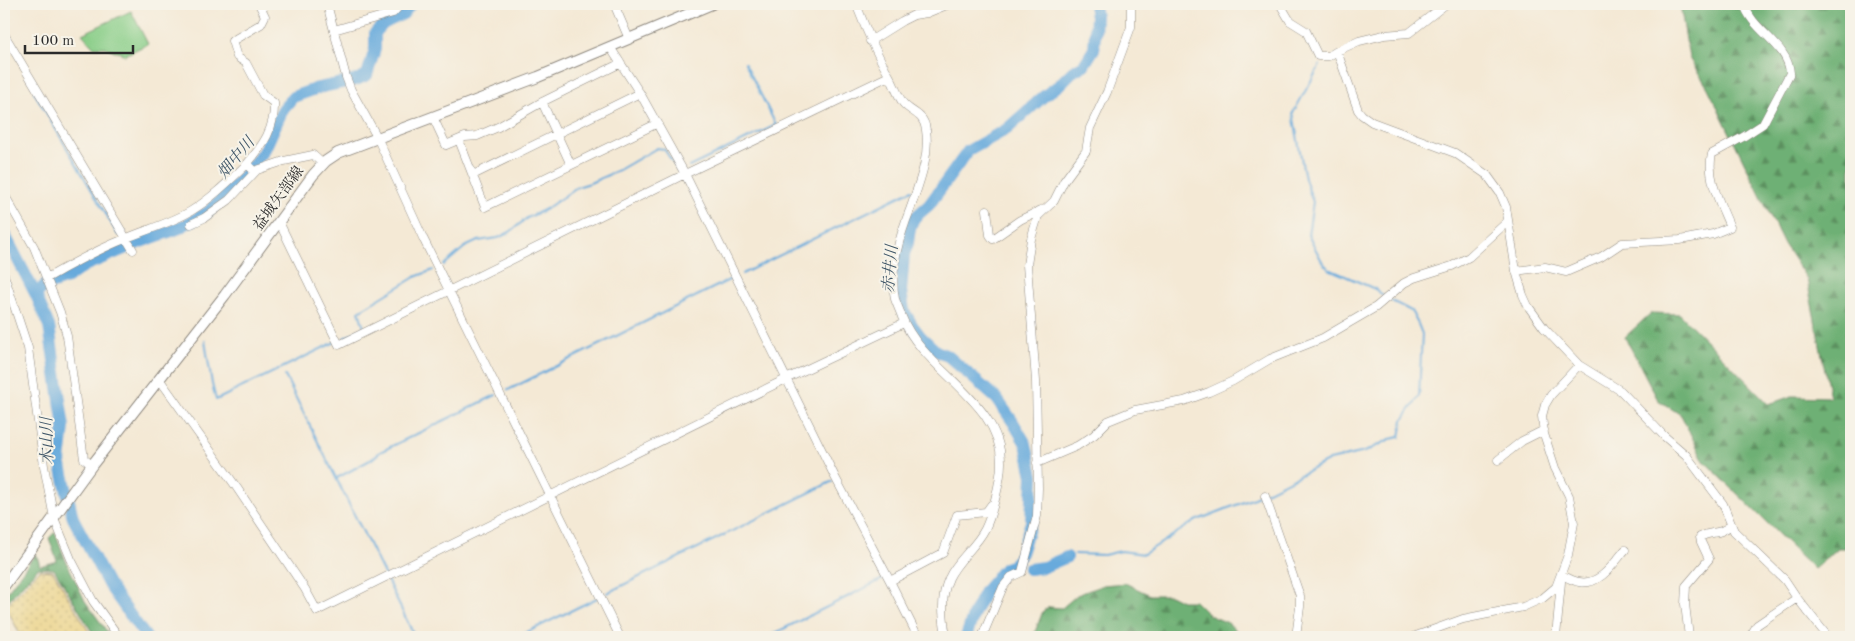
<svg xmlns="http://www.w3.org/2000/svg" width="1855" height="641" font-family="'Old Standard TT','Noto Serif JP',serif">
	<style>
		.green { fill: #88cd87; stroke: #5a7c59 }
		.forest { fill: url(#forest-firs); stroke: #4c6e50 }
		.sand { fill: url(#sand-dots); stroke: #8c8264 }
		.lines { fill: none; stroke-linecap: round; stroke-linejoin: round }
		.stream { stroke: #67aadc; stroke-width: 2 }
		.river { stroke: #67aadc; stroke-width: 12 }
		.minor-casing { stroke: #908a80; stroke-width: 9 }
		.major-casing { stroke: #908a80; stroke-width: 12 }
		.minor { stroke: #fff; stroke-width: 8 }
		.major { stroke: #fff; stroke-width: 10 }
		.labels { text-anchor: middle; stroke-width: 4; stroke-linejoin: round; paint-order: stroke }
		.street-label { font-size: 15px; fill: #2b2b2b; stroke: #f7f3e8 }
		.water-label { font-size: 16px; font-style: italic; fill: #405769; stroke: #f7f3e8 }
	</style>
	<defs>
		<pattern id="forest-firs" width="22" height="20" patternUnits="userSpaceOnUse" patternTransform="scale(1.25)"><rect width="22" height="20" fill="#6eb074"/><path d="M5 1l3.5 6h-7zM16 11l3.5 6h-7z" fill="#5b8f5f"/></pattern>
		<pattern id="sand-dots" width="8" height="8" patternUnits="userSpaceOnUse" patternTransform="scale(1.25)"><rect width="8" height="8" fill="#eeda9e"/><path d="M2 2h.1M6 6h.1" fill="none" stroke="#cb8" stroke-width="1.8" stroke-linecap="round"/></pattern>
	</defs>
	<rect width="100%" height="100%" fill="#f7f3e8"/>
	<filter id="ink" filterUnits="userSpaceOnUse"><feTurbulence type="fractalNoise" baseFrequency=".02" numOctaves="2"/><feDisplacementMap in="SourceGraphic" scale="10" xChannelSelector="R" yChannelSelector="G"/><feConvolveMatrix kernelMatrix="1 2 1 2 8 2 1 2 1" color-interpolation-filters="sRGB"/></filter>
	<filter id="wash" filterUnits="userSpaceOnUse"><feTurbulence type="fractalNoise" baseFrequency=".0096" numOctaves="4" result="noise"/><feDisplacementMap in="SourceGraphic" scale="20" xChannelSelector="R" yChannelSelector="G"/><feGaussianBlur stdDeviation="1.12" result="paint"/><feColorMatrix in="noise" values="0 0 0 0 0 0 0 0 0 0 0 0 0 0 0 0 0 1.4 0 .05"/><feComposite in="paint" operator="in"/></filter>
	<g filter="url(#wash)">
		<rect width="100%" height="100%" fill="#f4e9d5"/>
		<!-- green -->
		<path class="green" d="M131,11L148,44L125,55L105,47H94L82,34Z"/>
		<!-- forest -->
		<path class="forest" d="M1680,4H1851V548H1838L1814,569L1704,461L1681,415L1658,400L1625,337L1651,313L1680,314L1769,404L1792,396L1830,397L1807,279L1784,244L1708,88L1689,58Z
			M55,532L66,561L85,601L111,637H95L54,569L38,568L4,605V596L36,553L40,566L57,561L49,538Z
			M1125,583L1150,595H1170L1182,601H1195L1209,615L1228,623L1238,632L1250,637H1033L1043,611L1049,607L1062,608L1077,595L1103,585Z"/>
		<!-- sand -->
		<path class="sand" d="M40,570L53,571L92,637H21L6,606Z"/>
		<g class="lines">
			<!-- stream -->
			<path class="stream" d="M1320,65L1293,113L1305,179L1313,202L1308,235L1323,263L1329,269L1375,289L1384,296
				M34,92L118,235
				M689,167L776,125L745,63
				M444,265L465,247L478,241L498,238L510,232L527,218L546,209L577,187L590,183L619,170L657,148L664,149L679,172
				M742,274L912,190
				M344,338L364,328L359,311L415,277L433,270
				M205,341L212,384L216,400L335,342
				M285,376L385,576
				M508,390L731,279
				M337,478L372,459L380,452L496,395
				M1075,554L1104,555L1121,551L1144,554L1195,521L1254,498L1330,460L1365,452L1390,439L1400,437L1403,420L1419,396L1422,334L1418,324L1411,311L1388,299
				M387,580L415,637
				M607,593L833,481
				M517,637L597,598
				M767,637L883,579"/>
			<!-- river -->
			<path class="river" d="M4,233L36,295L49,326L64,427L60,461L73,518L108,584L146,637
				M36,295L44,286L67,278L84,266L143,241L177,229L208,212L241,179L264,151L283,109L293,97L318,88L356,80L367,75L375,49V33L383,24L403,14L411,4
				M1029,569L1044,567L1067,557
				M966,637L974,613L985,591L1005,568L1014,565L1021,553L1031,522L1033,476L1026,444L1013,422L997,399L948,356L936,351L921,337L912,325L904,311L901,291L904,254L908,243L910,228L914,218L929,205L968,151L1007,129L1044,96L1059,85L1072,72L1084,65L1094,49L1096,17L1094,4"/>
		</g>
	</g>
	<g filter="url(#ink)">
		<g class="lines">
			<defs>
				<path id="minor" d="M327,4L346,77L351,90L377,137L423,238L620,637
					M614,4L629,39
					M856,4C866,30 877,55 891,79C895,87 898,96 903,103C911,113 924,113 926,130C930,157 919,183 911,207C900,235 889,269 895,299C897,305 900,311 902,317C923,371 1002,401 1001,463C1001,480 992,515 985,529C976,547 957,560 949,578C940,597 943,617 946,637
					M1280,4L1290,21L1306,31L1318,56H1329L1337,51L1358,110L1362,115L1372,122L1455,153L1487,175L1500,193L1506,207L1516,271L1523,295L1528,306L1544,328L1579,365L1621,391L1664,436L1686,455L1723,504L1734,531L1785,580L1797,598L1828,637
					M334,30L393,13L401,4
					M4,34L133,250
					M870,41L902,21L914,15L927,13L949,4
					M610,47L641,95L685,174L835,477L890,581L918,637
					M1337,51L1359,41L1384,35L1409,33L1446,4
					M542,102L571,165
					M433,117L446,145L465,137L477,136L498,127L542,102L621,63
					M459,140L485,207L658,123
					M255,172L247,164C263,145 275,129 274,103L263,95L246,63L237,57L232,41L261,24L265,16L259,4
					M473,175L640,93
					M4,194L34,247L60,312L67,336L84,459L92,465
					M987,210L990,235L993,239L1020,220L1041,210
					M279,222L339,345L685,174L889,76
					M191,224L204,218L229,200L257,170L284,161L313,155L323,164
					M1516,271L1545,267L1566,272L1601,257L1622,243L1680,240L1713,234L1730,227C1721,205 1706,178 1712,154L1743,137L1763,124L1790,73C1788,44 1752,31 1744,4
					M4,275L28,348L44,466L54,518L71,559L93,601L119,637
					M47,278C73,263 99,249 127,238C148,229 171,223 191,211C212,198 229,181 247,164
					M160,380L237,488L305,589L317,611L788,378L904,323
					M1498,460L1522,441L1544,430
					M1037,463L1077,446L1094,435L1108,421L1135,410L1184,401L1209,392L1233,381L1270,359L1323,338L1376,307L1404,283L1414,278L1452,266L1469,257L1507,222
					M1265,496L1300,596V607L1296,637
					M1561,575C1567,577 1573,581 1579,582C1600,586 1614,563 1625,550
					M890,581L943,553L957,515L986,512L991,505
					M982,637L1003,587L1011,577L1022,572L1037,516L1038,488L1036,381L1027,265L1031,239L1038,216L1054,201L1064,181L1086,151L1090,128L1107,92L1131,27V4
					M1413,637L1463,619L1523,607L1543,598L1556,587L1568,555L1574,523L1569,496L1555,468L1544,434L1542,416L1545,405L1551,395L1579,365
					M1556,637L1561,582
					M1689,637L1685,604L1686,586L1709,559L1701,542L1700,537C1713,530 1718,536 1731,525
					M1750,637L1757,625L1797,598"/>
				<path id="major" d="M4,586L92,465L225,295L313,175L326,161L338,153L538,77L712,4"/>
			</defs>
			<!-- minor casing -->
			<use href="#minor" class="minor-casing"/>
			<!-- major casing -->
			<use href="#major" class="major-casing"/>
			<!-- minor -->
			<use href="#minor" class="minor"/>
			<!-- major -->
			<use href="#major" class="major"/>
		</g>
	</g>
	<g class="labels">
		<!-- street labels -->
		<g class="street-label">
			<text transform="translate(278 198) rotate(-54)" y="5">益城矢部線</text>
		</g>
		<!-- water labels -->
		<g class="water-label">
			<text transform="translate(235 157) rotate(-50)" y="6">畑中川</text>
			<text transform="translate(889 269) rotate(-85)" y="6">赤井川</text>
			<text transform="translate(46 441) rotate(-91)" y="6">木山川</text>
		</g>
	</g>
	<!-- margin -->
	<rect width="1855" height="641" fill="none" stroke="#f7f3e8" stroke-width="20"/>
	<!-- scale -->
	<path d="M25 45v8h108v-8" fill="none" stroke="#2b2b2b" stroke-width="2.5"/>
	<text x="32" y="45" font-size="15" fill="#2b2b2b" stroke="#f7f3e8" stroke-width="4" paint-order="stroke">100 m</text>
</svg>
